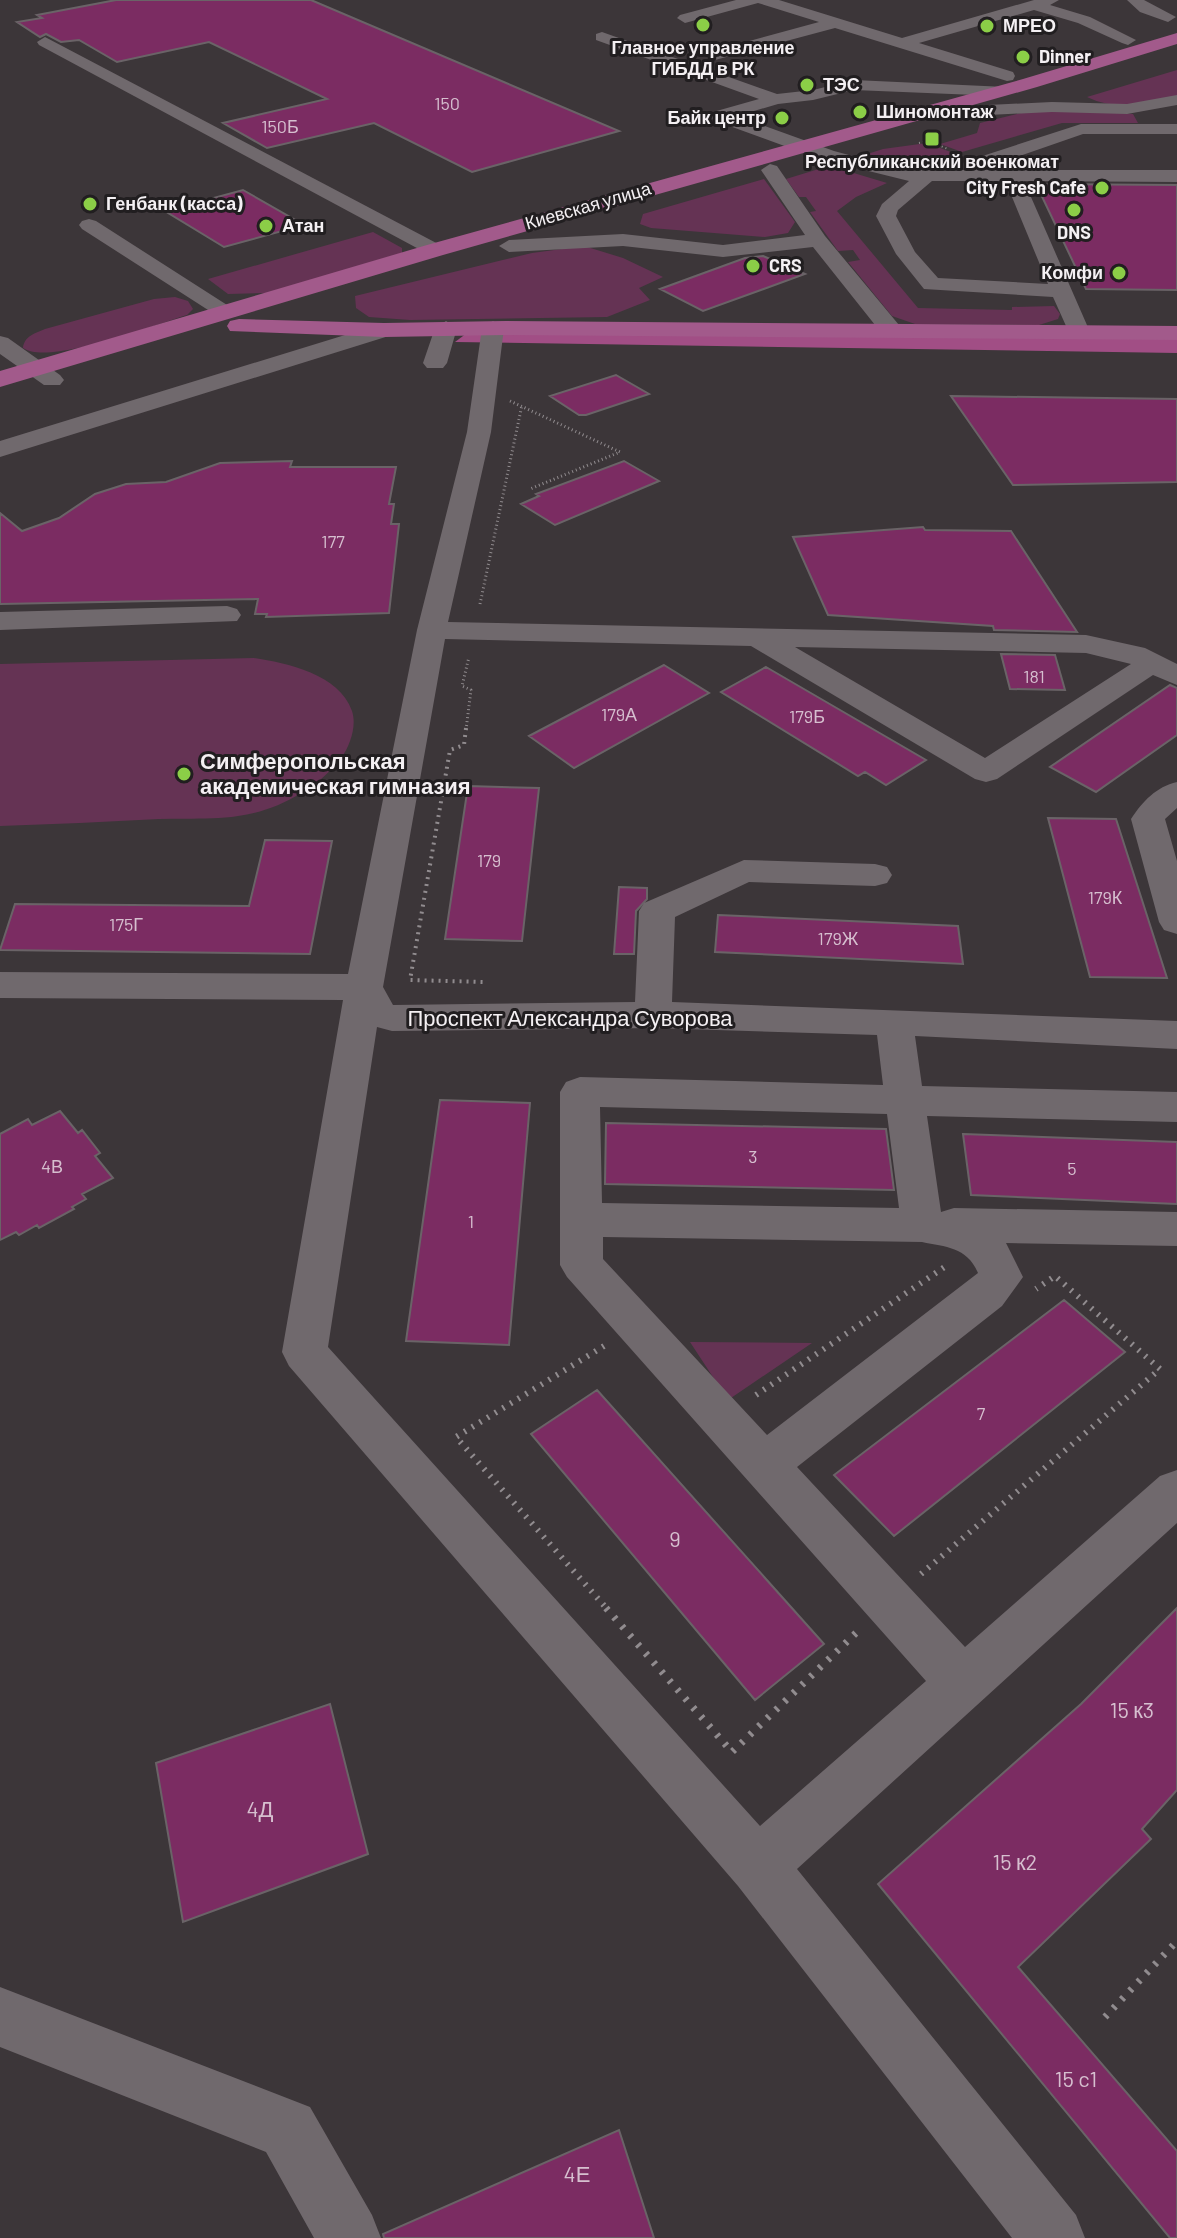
<svg xmlns="http://www.w3.org/2000/svg" width="1177" height="2238" font-family="Barlow,sans-serif">
	<style>
		.green { fill: #653354 }
		.forest { fill: #a14e85 }
		.building { fill: #7b2c62; stroke: #6a6367; stroke-width: 2 }
		.lines { fill: none; stroke-linecap: round; stroke-linejoin: round }
		.path-far4 { stroke: #918c8f; stroke-width: 2; stroke-dasharray: 1 3; stroke-linecap: butt }
		.path-far3 { stroke: #918c8f; stroke-width: 3; stroke-dasharray: 1 3; stroke-linecap: butt }
		.path-far2 { stroke: #918c8f; stroke-width: 4; stroke-dasharray: 2 5; stroke-linecap: butt }
		.path-far1 { stroke: #918c8f; stroke-width: 6; stroke-dasharray: 2 7; stroke-linecap: butt }
		.path { stroke: #918c8f; stroke-width: 7; stroke-dasharray: 3 9; stroke-linecap: butt }
		.minor { fill: #70696d; fill-rule: evenodd }
		.major { fill: #a25a8b; fill-rule: evenodd }
		.poi-dot { fill: #8bce47; stroke: #211e20; stroke-width: 3 }
		.labels { text-anchor: middle; stroke-width: 6; stroke-linejoin: round; paint-order: stroke }
		.far-poi-label { font-size: 18px; font-weight: bold; fill: #f4f0f3; stroke: #211e20; text-anchor: start }
		.number-label { font-size: 18px; fill: #d6bfcf }
		.far-street-label { font-size: 18px; fill: #f4f0f3; stroke: #211e20 }
		.poi-label { font-size: 22px; font-weight: bold; fill: #f4f0f3; stroke: #211e20; text-anchor: start }
		.street-label { font-size: 22px; fill: #f4f0f3; stroke: #211e20 }
		.near-number-label { font-size: 22px; fill: #d6bfcf }
	</style>
	<rect width="100%" height="100%" fill="#3c3639"/>
	<!-- green -->
	<path class="green" d="M1177,70V97C1146,105 1116,111 1087,97Z
		M1068,109L1133,114L1138,123H1062L962,152L940,144L977,133L980,123L1025,112Z
		M927,143L956,154C928,164 887,182 861,156L883,149Z
		M822,168H837L887,183L856,197L837,211L918,308L1012,310V307L1054,306L1060,314L1058,319L1039,325L915,324L892,316L848,262L860,260L853,250L838,251L810,212L816,211L806,197H799L786,179Z
		M764,179L795,222L788,233L765,237L651,228L640,224L643,214Z
		M373,232L402,248V253L268,293L228,294L208,279Z
		M584,246L623,258L663,277L639,288L650,300L607,317L410,320L369,317L356,308L355,296L532,253Z
		M175,297L188,301L193,309L187,315C154,325 49,366 23,348C24,336 36,333 45,329L154,299Z
		M254,658C287,663 339,674 352,711C357,726 350,745 342,757C319,788 277,811 238,816C213,820 185,818 159,819C106,822 53,824 0,826V664Z
		M690,1342L812,1343L728,1400Z"/>
	<!-- forest -->
	<path class="forest" d="M471,330L1177,336V353L455,342Z"/>
	<!-- building -->
	<path class="building" d="M116,0H311L619,131L472,172L374,123L267,148L223,123L327,99L209,42L117,62L79,40L61,42L46,34L40,37L17,22L42,18L37,15Z
		M1036,184L1177,185V290L1086,289Z
		M243,190L304,225L224,247L165,211Z
		M763,256L805,274L703,311L660,289L745,258Z
		M616,375L649,394L586,415H579L550,396Z
		M951,396L1177,399V482L1013,485Z
		M292,461L290,467H396L389,504H394L391,524H399L389,613L266,617L267,614H255L258,599L0,604V513L22,531L59,518L95,494L126,484L166,482L220,463Z
		M624,461L659,481L555,525L521,504L539,496L536,494Z
		M923,527L925,530L1011,531L1077,632L994,630L993,626L828,615L793,537Z
		M1001,654L1055,655L1065,690L1010,689Z
		M664,665L709,693L574,768L529,736Z
		M766,667L926,760L886,785L865,772L858,776L721,692Z
		M1170,685L1177,688V735L1096,792L1050,767Z
		M468,786L539,788L522,941L445,939Z
		M1048,818L1116,819L1167,978L1090,977Z
		M265,840L332,841L310,954L0,950L15,904L249,906Z
		M619,887L647,888V899L636,911L634,954H614Z
		M718,915L958,926L963,964L715,952Z
		M440,1100L530,1103L509,1345L406,1341Z
		M60,1111L78,1133L82,1130L100,1153L95,1156L113,1178L82,1194L86,1199L72,1207L74,1209L39,1228L37,1225L19,1235L16,1232L0,1240V1134L28,1119L32,1125Z
		M606,1123L886,1129L894,1190L605,1184Z
		M963,1134L1177,1142V1204L971,1195Z
		M1064,1300L1125,1352L894,1536L834,1475Z
		M597,1390L824,1644L755,1700L531,1434Z
		M1177,1608V1790L1142,1829L1151,1839L1018,1967L1177,2151V2238H1170L878,1884L1081,1704Z
		M330,1704L368,1854L183,1922L156,1763Z
		M619,2130L654,2238H384L383,2234Z"/>
	<g class="lines">
		<!-- path-far4 -->
		<path class="path-far4" d="M919,143L928,141L948,149"/>
		<!-- path-far3 -->
		<path class="path-far3" d="M510,401L620,452L530,489
			M480,604L522,405
			M466,730L471,690L462,686L469,657"/>
		<!-- path-far2 -->
		<path class="path-far2" d="M466,728L464,745L450,750L410,980L485,982"/>
		<!-- path-far1 -->
		<path class="path-far1" d="M604,1346L456,1437L608,1610
			M756,1395L946,1266
			M921,1574L1160,1369L1055,1276L1036,1289"/>
		<!-- path -->
		<path class="path" d="M606,1608L732,1752L858,1631
			M1105,2017L1177,1941"/>
		<!-- minor -->
		<path class="minor" d="M736,0H779L902,38L1034,0H1059L1050,5L1090,17L1136,40L1128,45L1122,43L1078,23L1034,10L919,43L1013,72L1015,76L1013,80L1007,81L835,28L715,60L709,58V52L819,22L758,3L685,23L677,18L680,15Z
			M1127,0H1144L1176,17L1168,22L1140,12Z
			M602,32L777,94L813,90L854,80L1006,87L1009,91L1006,95L1000,96L854,90L813,100L778,104L737,116L834,151L901,169L964,170L962,166L964,162L1081,124H1177V134H1083L979,170H1177V182L1024,181L1090,332L1087,337H1071L1053,297L924,289L896,254L876,216L882,204L909,181L820,159L713,120L710,116L713,112L759,99L596,40V34ZM932,181H1002L1007,185L1048,284L938,278L915,252L896,216L898,210Z
			M45,37L442,246L445,250L435,256L428,254L39,45L37,42Z
			M1177,95V105L1127,114L1052,112L988,115L979,110L988,105L1052,102L1127,104Z
			M770,164L777,166L825,236L899,325L902,330L899,335H883L813,247L723,257L623,246L509,252L499,246L509,240L623,234L723,245L805,235L761,170Z
			M89,219L96,221L238,312L235,317H219L82,229L79,225L82,221Z
			M446,321L457,328L447,363L443,368H427L423,363L435,328Z
			M493,321L504,328L491,432L448,622L1086,635L1145,648L1177,664V685L1153,675L997,779L986,782L975,779L751,646L445,639L383,987L393,1005L635,1002L639,911L644,903L744,860L875,864L887,867L892,875L887,883L875,886L749,882L675,917L672,1002L1177,1021V1049L915,1036L922,1086L1177,1092V1122L927,1116L941,1212L954,1208L1177,1212V1246L1006,1243L1023,1277L1002,1306L797,1467L965,1647L1160,1476L1177,1470V1523L797,1869L1076,2215L1085,2238H1012L738,1886L289,1366L282,1352L343,1000L0,998V972L348,974L417,630L467,432L482,328ZM795,647L1086,653L1131,664L985,758ZM377,1027L392,1031L653,1028L877,1035L883,1085L580,1077L566,1082L560,1092V1265L567,1277L926,1681L760,1826L328,1347ZM600,1107L887,1114L899,1208L602,1203ZM603,1237L922,1242C946,1247 967,1247 978,1273L767,1435L603,1259Z
			M384,323L392,325L395,330L392,335L0,457V441Z
			M0,336L8,338L60,375L64,380L60,385H44L0,354Z
			M227,606L237,609L241,615L237,621L0,630V612Z
			M1177,782V808L1165,819L1177,861V934L1164,930L1159,922L1131,819C1143,801 1156,787 1177,782Z
			M0,1987L310,2107L372,2215L381,2238H314L266,2152L0,2047Z"/>
		<!-- major -->
		<path class="major" d="M1177,33V44L1037,87L443,255L0,387V371L427,245L1023,79Z
			M239,319L384,323L505,321L1177,326V340L505,335L384,337L230,331L227,326L230,321Z"/>
	</g>
	<!-- markers -->
	<g class="poi-dot">
		<circle cx="703" cy="25" r="8"/>
		<circle cx="987" cy="26" r="8"/>
		<circle cx="1023" cy="57" r="8"/>
		<circle cx="807" cy="85" r="8"/>
		<circle cx="860" cy="112" r="8"/>
		<circle cx="782" cy="118" r="8"/>
		<rect x="924" y="131" width="16" height="16" rx="4"/>
		<circle cx="1102" cy="188" r="8"/>
		<circle cx="90" cy="204" r="8"/>
		<circle cx="1074" cy="210" r="8"/>
		<circle cx="266" cy="226" r="8"/>
		<circle cx="753" cy="266" r="8"/>
		<circle cx="1119" cy="273" r="8"/>
		<circle cx="184" cy="774" r="8"/>
	</g>
	<g class="labels">
		<!-- far-poi labels -->
		<g class="far-poi-label">
			<text x="1003" y="32">МРЕО</text>
			<text x="703" y="54" text-anchor="middle">Главное управление<tspan x="703" dy="21">ГИБДД в РК</tspan></text>
			<text x="1039" y="63">Dinner</text>
			<text x="823" y="91">ТЭС</text>
			<text x="876" y="118">Шиномонтаж</text>
			<text x="766" y="124" text-anchor="end">Байк центр</text>
			<text x="932" y="168" text-anchor="middle">Республиканский военкомат</text>
			<text x="1086" y="194" text-anchor="end">City Fresh Cafe</text>
			<text x="106" y="210">Генбанк (касса)</text>
			<text x="282" y="232">Атан</text>
			<text x="1074" y="239" text-anchor="middle">DNS</text>
			<text x="769" y="272">CRS</text>
			<text x="1103" y="279" text-anchor="end">Комфи</text>
		</g>
		<!-- number labels -->
		<g class="number-label">
			<text x="447" y="110">150</text>
			<text x="280" y="133">150Б</text>
			<text x="333" y="548">177</text>
			<text x="1034" y="683">181</text>
			<text x="619" y="721">179А</text>
			<text x="807" y="723">179Б</text>
			<text x="489" y="867">179</text>
			<text x="1105" y="904">179К</text>
			<text x="126" y="931">175Г</text>
			<text x="838" y="945">179Ж</text>
			<text x="753" y="1163">3</text>
			<text x="52" y="1173">4В</text>
			<text x="1072" y="1175">5</text>
			<text x="471" y="1228">1</text>
			<text x="981" y="1420">7</text>
		</g>
		<!-- far-street labels -->
		<g class="far-street-label">
			<text transform="translate(588 206) rotate(-16)" y="6">Киевская улица</text>
		</g>
		<!-- poi labels -->
		<g class="poi-label">
			<text x="200" y="769">Симферопольская<tspan x="200" dy="25">академическая гимназия</tspan></text>
		</g>
		<!-- street labels -->
		<g class="street-label">
			<text x="570" y="1026">Проспект Александра Суворова</text>
		</g>
		<!-- near-number labels -->
		<g class="near-number-label">
			<text x="675" y="1547">9</text>
			<text x="1132" y="1718">15 к3</text>
			<text x="260" y="1817">4Д</text>
			<text x="1015" y="1870">15 к2</text>
			<text x="1076" y="2087">15 c1</text>
			<text x="577" y="2182">4Е</text>
		</g>
	</g>
</svg>
